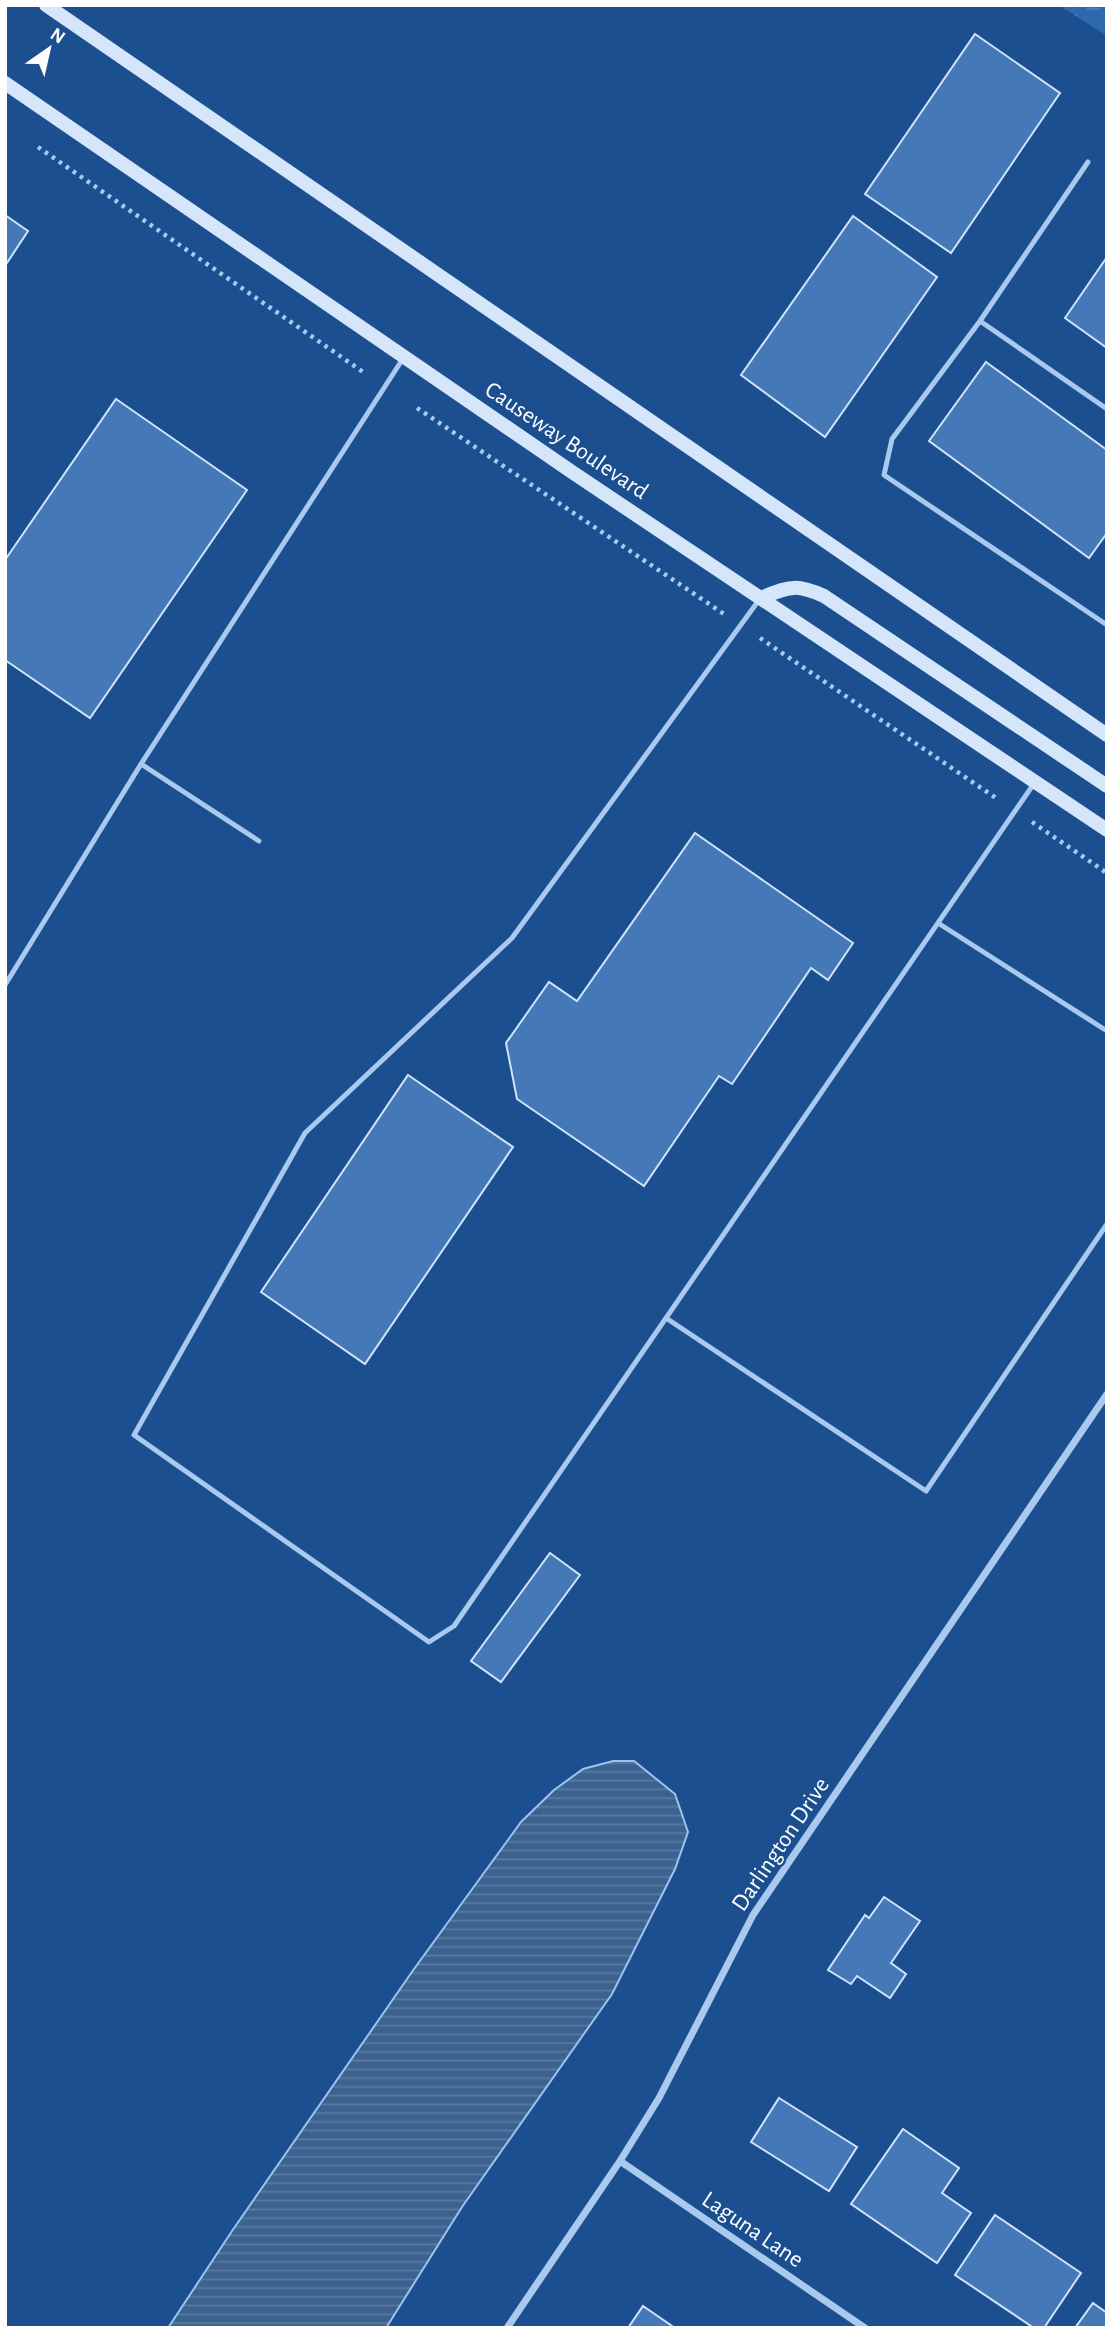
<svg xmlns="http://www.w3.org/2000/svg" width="1112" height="2333" font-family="'Alegreya Sans',sans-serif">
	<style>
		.wetland { fill: url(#wetland-marsh) }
		.water { fill: url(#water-rules); stroke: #9cc4f0; stroke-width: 2 }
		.building { fill: #4478b7; stroke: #cfe3fa; stroke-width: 2 }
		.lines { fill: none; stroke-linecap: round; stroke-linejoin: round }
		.path { stroke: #a9c9ee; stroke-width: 4.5; stroke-dasharray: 3.5 5; stroke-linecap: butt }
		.service { stroke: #a9c9ee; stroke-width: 5 }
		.minor { stroke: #a9c9ee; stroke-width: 7 }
		.secondary { stroke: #d6e6fa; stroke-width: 14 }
		.labels { text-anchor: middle; stroke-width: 5; stroke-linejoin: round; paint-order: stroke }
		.street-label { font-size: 24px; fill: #fff; stroke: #1b4f8f }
	</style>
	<defs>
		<pattern id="wetland-marsh" width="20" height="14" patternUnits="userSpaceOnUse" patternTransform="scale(1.75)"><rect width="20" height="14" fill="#2e69ad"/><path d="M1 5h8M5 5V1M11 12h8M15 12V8" fill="none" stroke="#4d80b9"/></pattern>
		<pattern id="water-rules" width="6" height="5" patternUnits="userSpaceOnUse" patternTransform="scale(1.75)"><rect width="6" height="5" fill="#3c6290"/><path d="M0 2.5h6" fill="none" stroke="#597aa1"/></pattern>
	</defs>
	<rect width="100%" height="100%" fill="#1b4f8f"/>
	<!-- wetland -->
	<path class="wetland" d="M1059,5H1107V36Z"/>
	<!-- water -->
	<path class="water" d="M613,1761H634L675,1794L688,1832L675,1869L612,1994L462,2207L386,2328H168L232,2231L414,1969L521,1822L554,1790L583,1769Z"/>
	<!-- building -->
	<path class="building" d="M975,34L1060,93L951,253L865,194Z
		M5,215L28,231L5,266Z
		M853,216L937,277L825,437L741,375Z
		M1107,257V348L1065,318Z
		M986,362L1107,450V533L1089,558L929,441Z
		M116,399L247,490L90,718L5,660V560Z
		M695,833L853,943L828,980L811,968L732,1084L719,1076L644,1186L517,1099L506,1043L549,982L577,1001Z
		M408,1075L513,1147L365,1364L261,1292Z
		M550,1553L580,1575L501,1682L471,1661Z
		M884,1897L920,1921L891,1963L906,1974L890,1998L857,1976L851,1984L828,1970L865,1915L869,1918Z
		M779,2098L857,2147L829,2191L751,2142Z
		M903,2129L959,2168L942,2193L971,2213L937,2263L851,2204Z
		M995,2215L1081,2273L1044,2328H1034L955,2275Z
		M1093,2303L1107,2313V2328H1075Z
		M643,2306L675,2328H628Z"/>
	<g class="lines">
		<!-- path -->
		<path class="path" d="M38,147L366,374
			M417,408L724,614
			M760,638L996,798
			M1032,822L1107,873"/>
		<!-- service -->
		<path class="service" d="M1088,162L980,321L892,439L884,475L1107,625
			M980,321L1107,409
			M759,600L512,938L305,1133L134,1435L429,1642L454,1626L1035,782
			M141,764L259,841
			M938,923L1107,1031
			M5,985L141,764L404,357
			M666,1318L926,1491L1107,1224"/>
		<!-- minor -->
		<path class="minor" d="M620,2161L865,2328
			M507,2328L620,2161L659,2098L753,1915L1107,1394"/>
		<!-- secondary -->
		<path class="secondary" d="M46,5L1107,735
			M5,83L572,472L1107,830
			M760,598C789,587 795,583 824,596L1107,786"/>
	</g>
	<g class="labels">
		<!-- street labels -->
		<g class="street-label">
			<text transform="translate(567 440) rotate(34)" y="8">Causeway Boulevard</text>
			<text transform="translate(780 1844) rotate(-56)" y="8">Darlington Drive</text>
			<text transform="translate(753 2229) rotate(34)" y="8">Laguna Lane</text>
		</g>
	</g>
	<!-- border -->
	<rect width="1112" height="2333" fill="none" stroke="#ffffff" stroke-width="14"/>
	<!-- north arrow -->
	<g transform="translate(49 49) rotate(34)" stroke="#1b4f8f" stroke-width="5" paint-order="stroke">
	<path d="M0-5L12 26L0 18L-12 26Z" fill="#ffffff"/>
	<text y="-10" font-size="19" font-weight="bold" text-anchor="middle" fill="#ffffff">N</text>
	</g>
</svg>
